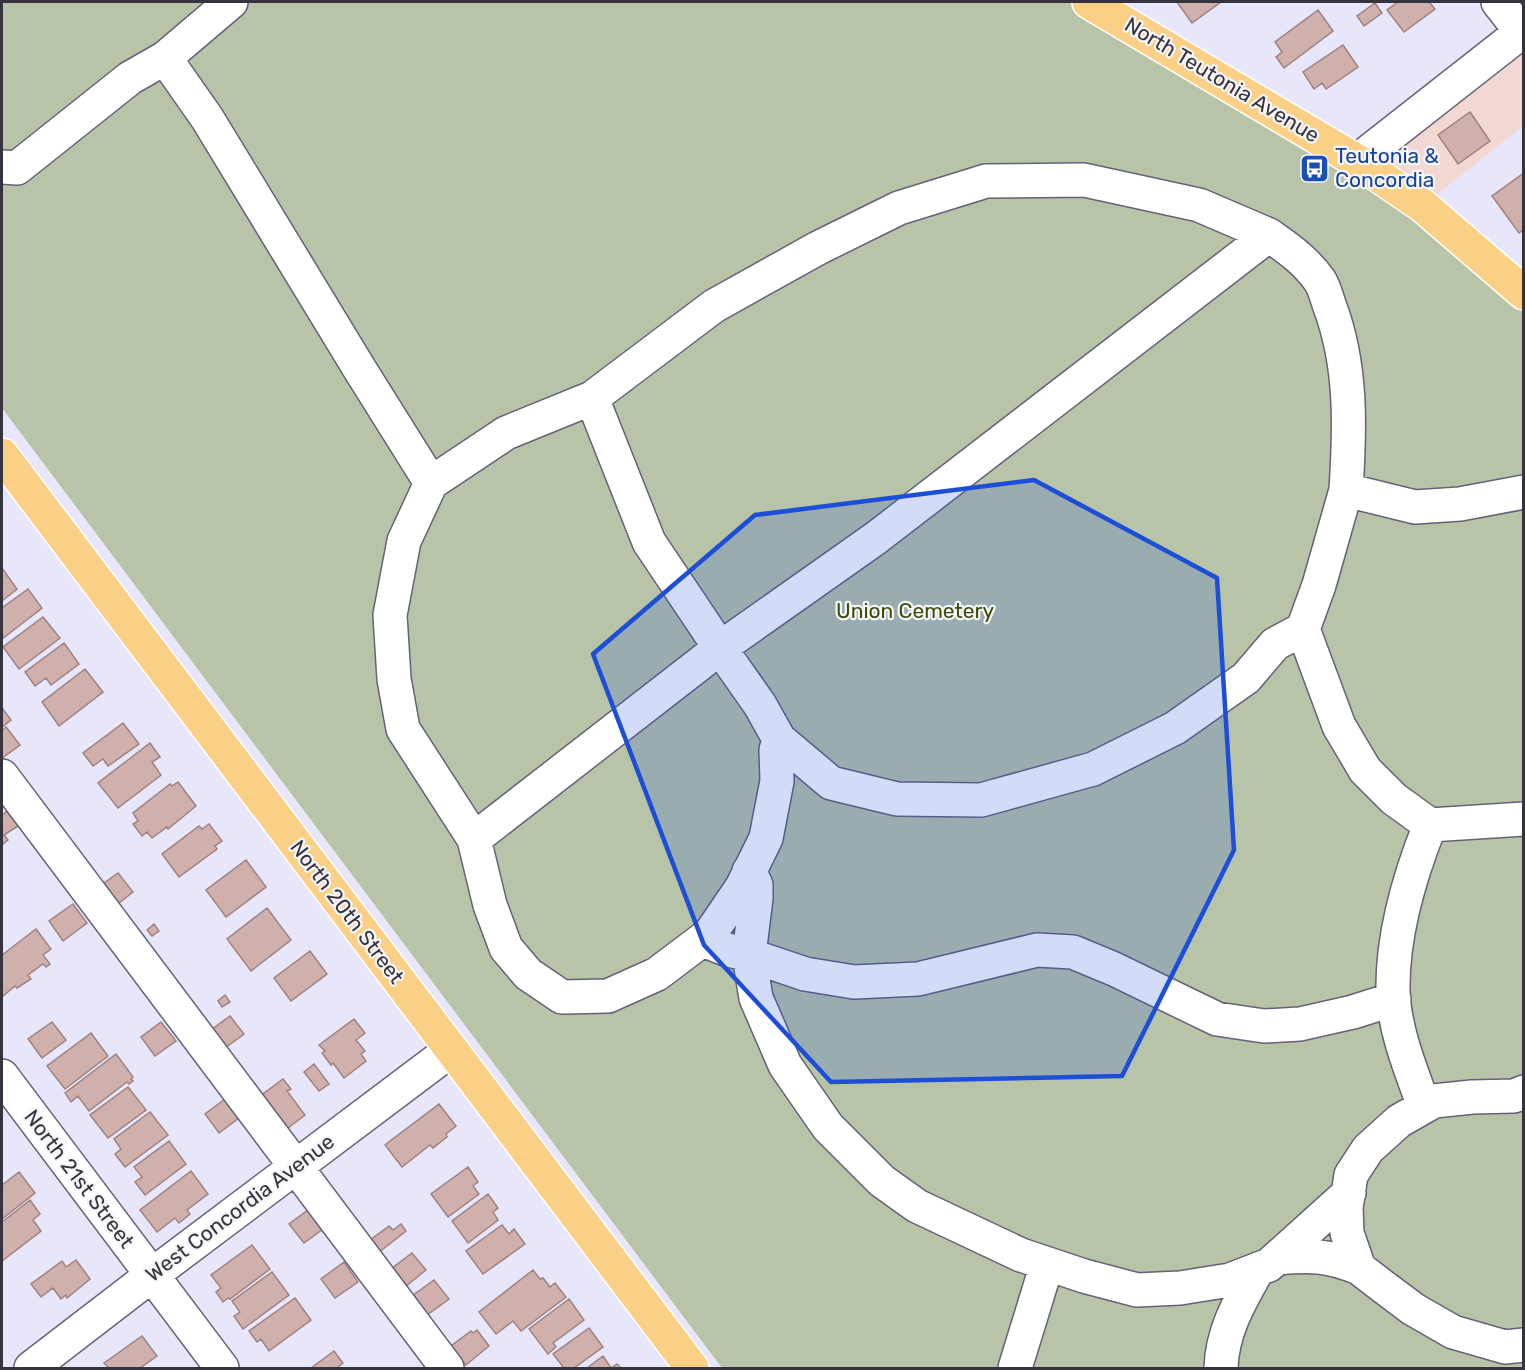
<svg xmlns="http://www.w3.org/2000/svg" width="1525" height="1370" font-family="Rubik,sans-serif">
	<style>
		.commercial { fill: #f2d8d2 }
		.green { fill: #b8c4a7 }
		.building { fill: #cfb0ad; stroke: #9f827f; stroke-width: 1.5 }
		.lines { fill: none; stroke-linecap: round; stroke-linejoin: round }
		.minor-casing { stroke: #646178; stroke-width: 36 }
		.major-casing { stroke: #fff; stroke-width: 36 }
		.minor { stroke: #fff; stroke-width: 33 }
		.major { stroke: #fad086; stroke-width: 33 }
		.marked { fill: #1d4ed8; fill-opacity: 0.2; stroke: #1d4ed8; stroke-width: 4.5; stroke-linejoin: round }
		.labels { text-anchor: middle; stroke-width: 4.5; stroke-linejoin: round; paint-order: stroke }
		.street-label { font-size: 21px; fill: #35343e; stroke: #f6f5fa }
		.transit-label { font-size: 21px; fill: #164399; stroke: #f6f5fa; text-anchor: start }
		.park-label { font-size: 21px; fill: #384e04; stroke: #f6f5fa }
	</style>
	<rect width="100%" height="100%" fill="#e8e6fb"/>
	<!-- commercial -->
	<path class="commercial" d="M1523,35V126L1423,206L1357,161Z"/>
	<!-- green -->
	<path class="green" d="M2,2H1089L1357,161L1523,293V1368H722L2,408Z"/>
	<!-- building -->
	<path class="building" d="M1177,2H1221L1192,23Z
		M1398,2H1431L1430,3L1435,9L1404,32L1387,10Z
		M1375,3L1382,13L1364,26L1357,16Z
		M1318,10L1333,31L1284,68L1276,57L1282,52L1275,42Z
		M1343,45L1358,67L1326,89L1322,83L1314,89L1303,72Z
		M1470,112L1490,141L1458,164L1438,135Z
		M1524,173V229L1519,233L1492,196Z
		M2,568L17,589L2,601Z
		M28,589L42,608L2,639V608Z
		M43,617L60,638L19,669L3,647Z
		M64,643L79,664L51,685L46,678L35,686L25,672Z
		M85,669L103,692L59,726L42,702Z
		M2,708L11,720L2,727Z
		M123,723L139,744L108,766L103,759L93,766L83,753Z
		M6,727L20,745L2,758V730Z
		M150,743L160,757L152,762L161,775L118,808L98,783Z
		M178,782L196,806L168,829L167,827L152,838L147,832L142,836L133,824L138,821L133,813L170,784L172,786Z
		M7,811L18,826L4,835L8,840L2,845V815Z
		M209,824L222,841L215,846L217,849L179,877L162,854L199,826L202,829Z
		M246,860L266,887L226,917L206,890Z
		M118,873L133,892L115,906L100,886Z
		M73,904L87,923L63,941L49,921Z
		M267,908L291,940L251,971L227,939Z
		M154,924L159,931L152,936L147,930Z
		M36,929L51,949L43,955L50,964L46,967L43,964L28,975L31,979L17,988L15,986L2,997V955Z
		M310,951L327,974L291,1001L274,978Z
		M225,995L230,1002L222,1007L218,1001Z
		M230,1016L244,1034L225,1048L211,1030Z
		M354,1019L365,1033L356,1040L365,1051L361,1054L366,1061L344,1078L333,1063L331,1065L322,1053L325,1051L319,1045Z
		M52,1022L66,1040L42,1058L28,1039Z
		M161,1022L176,1041L155,1056L141,1037Z
		M91,1033L108,1056L65,1089L47,1066Z
		M116,1054L133,1077L131,1079L133,1081L129,1084L127,1082L89,1111L78,1096L71,1102L65,1093Z
		M314,1064L329,1084L319,1091L304,1072Z
		M283,1079L291,1089L287,1091L305,1115L284,1131L259,1097Z
		M128,1087L146,1110L108,1138L90,1115Z
		M225,1099L239,1118L219,1133L205,1114Z
		M439,1104L456,1126L446,1134L447,1137L433,1148L430,1145L402,1167L385,1145Z
		M150,1112L168,1135L125,1167L115,1154L121,1149L114,1139Z
		M169,1141L186,1164L145,1195L135,1182L142,1177L134,1167Z
		M468,1167L478,1182L473,1186L479,1194L448,1217L431,1194Z
		M191,1171L208,1194L187,1210L190,1214L179,1223L175,1218L157,1232L140,1210Z
		M19,1172L35,1193L2,1219V1185Z
		M488,1194L498,1208L493,1212L498,1220L468,1243L452,1221Z
		M30,1200L40,1214L33,1220L41,1231L2,1261V1222Z
		M308,1210L323,1229L304,1243L289,1224Z
		M401,1224L406,1231L378,1253L369,1241L389,1226L393,1230Z
		M502,1225L509,1234L514,1229L525,1244L483,1274L466,1251Z
		M252,1245L270,1269L230,1299L228,1298L223,1302L216,1292L221,1288L211,1275Z
		M412,1253L426,1270L405,1287L391,1269Z
		M76,1260L90,1279L67,1298L66,1295L61,1299L53,1288L41,1297L31,1284L62,1261L66,1267Z
		M344,1262L358,1282L335,1298L321,1279Z
		M533,1270L540,1279L543,1278L550,1287L555,1283L566,1297L521,1331L513,1321L496,1334L479,1312Z
		M272,1272L289,1295L243,1329L234,1316L240,1312L232,1301Z
		M434,1280L449,1299L427,1315L412,1296Z
		M295,1298L311,1320L269,1351L261,1339L257,1342L249,1331Z
		M569,1299L584,1320L553,1343L556,1347L548,1354L529,1329Z
		M589,1328L603,1347L574,1368H564L553,1354Z
		M477,1330L489,1346L466,1365L451,1346L471,1331L473,1333Z
		M142,1336L157,1356L140,1368H109L104,1363Z
		M334,1351L343,1363L338,1367L339,1368H311Z
		M603,1356L611,1368L617,1364L621,1368H587Z"/>
	<g class="lines">
		<defs>
			<path id="minor" d="M1498,2L1524,35
				M165,58L207,118L359,368L431,483
				M1357,161L1524,30
				M2,167L17,168L130,78L165,58L231,2
				M592,398L506,433L431,483L404,541L390,615L394,679L403,729L474,839L720,648L649,542L592,398L714,306L818,248L899,208L986,181L1084,180L1199,205L1269,235
				M1303,629L1275,644L1246,678L1175,728L1093,769L981,800L897,799L831,783L779,739L760,705L720,648L876,538L1269,235C1289,249 1306,261 1320,281C1325,289 1327,299 1330,307C1352,366 1350,428 1346,490
				M2,776L447,1368
				M1430,825L1394,799L1365,770L1339,726L1303,629L1319,585L1346,490L1415,507L1460,504L1524,492
				M474,839L490,905L506,948L528,974L562,997L608,996L657,974L710,934L742,887L766,838L777,781L776,750L779,739
				M749,871L756,885V898L749,955L805,974L854,982L918,979L1037,950L1073,952L1114,969L1217,1019L1264,1026L1300,1024L1353,1012L1394,999
				M703,940L728,950L749,955L756,998L785,1065L828,1127L882,1181L917,1206L1021,1255L1084,1276L1137,1290L1180,1288L1230,1280L1269,1265L1349,1193
				M2,1076L222,1368
				M1524,1092L1514,1096L1472,1097L1434,1101L1399,1121L1368,1149L1351,1175L1346,1208L1347,1233L1359,1268L1381,1285L1413,1309L1453,1332L1505,1347L1524,1345
				M1424,1106C1411,1071 1394,1029 1393,991C1392,937 1410,875 1430,825L1524,819
				M1277,1258C1310,1255 1328,1255 1359,1268
				M31,1368L152,1275L451,1050
				M1015,1368L1047,1264
				M1221,1368C1222,1331 1240,1301 1258,1269"/>
			<path id="major" d="M1089,2L1357,161L1423,206L1524,293
				M2,455L692,1368"/>
		</defs>
		<!-- minor casing -->
		<use href="#minor" class="minor-casing"/>
		<!-- major casing -->
		<use href="#major" class="major-casing"/>
		<!-- minor -->
		<use href="#minor" class="minor"/>
		<!-- major -->
		<use href="#major" class="major"/>
	</g>
	<!-- marked area -->
	<path class="marked" d="M1034,480L1217,578L1234,850L1122,1076L831,1082L704,945L593,654L755,515Z"/>
	<!-- icons -->
	<defs>
		<symbol id="bus-square" viewBox="-11 -11 22 22"><rect x="-9" y="-9" width="18" height="18" rx="4" fill="#1a4fb4" stroke="#f6f5fa"/><path d="M-5-6H5V4H4V6H2V4H-2V6H-4V4H-5ZM-3.5-4V0h7V-4ZM-3.5 1.2v1.5H-2V1.2ZM2 1.2v1.5H3.5V1.2Z" fill="#fff"/></symbol>
	</defs>
	<g fill-rule="evenodd">
		<use href="#bus-square" x="1298" y="152" width="33" height="33"/>
	</g>
	<g class="labels">
		<!-- street labels -->
		<g class="street-label">
			<text transform="translate(1222 80) rotate(31)" y="7">North Teutonia Avenue</text>
			<text transform="translate(347 912) rotate(53)" y="7">North 20th Street</text>
			<text transform="translate(79 1179) rotate(53)" y="7">North 21st Street</text>
			<text transform="translate(240 1208) rotate(-37)" y="7">West Concordia Avenue</text>
		</g>
		<!-- transit labels -->
		<g class="transit-label">
			<text x="1335" y="163">Teutonia &amp;<tspan x="1335" dy="24">Concordia</tspan></text>
		</g>
		<!-- park labels -->
		<g class="park-label">
			<text x="915" y="618">Union Cemetery</text>
		</g>
	</g>
	<!-- border -->
	<rect width="1525" height="1370" fill="none" stroke="#35343e" stroke-width="6"/>
</svg>
